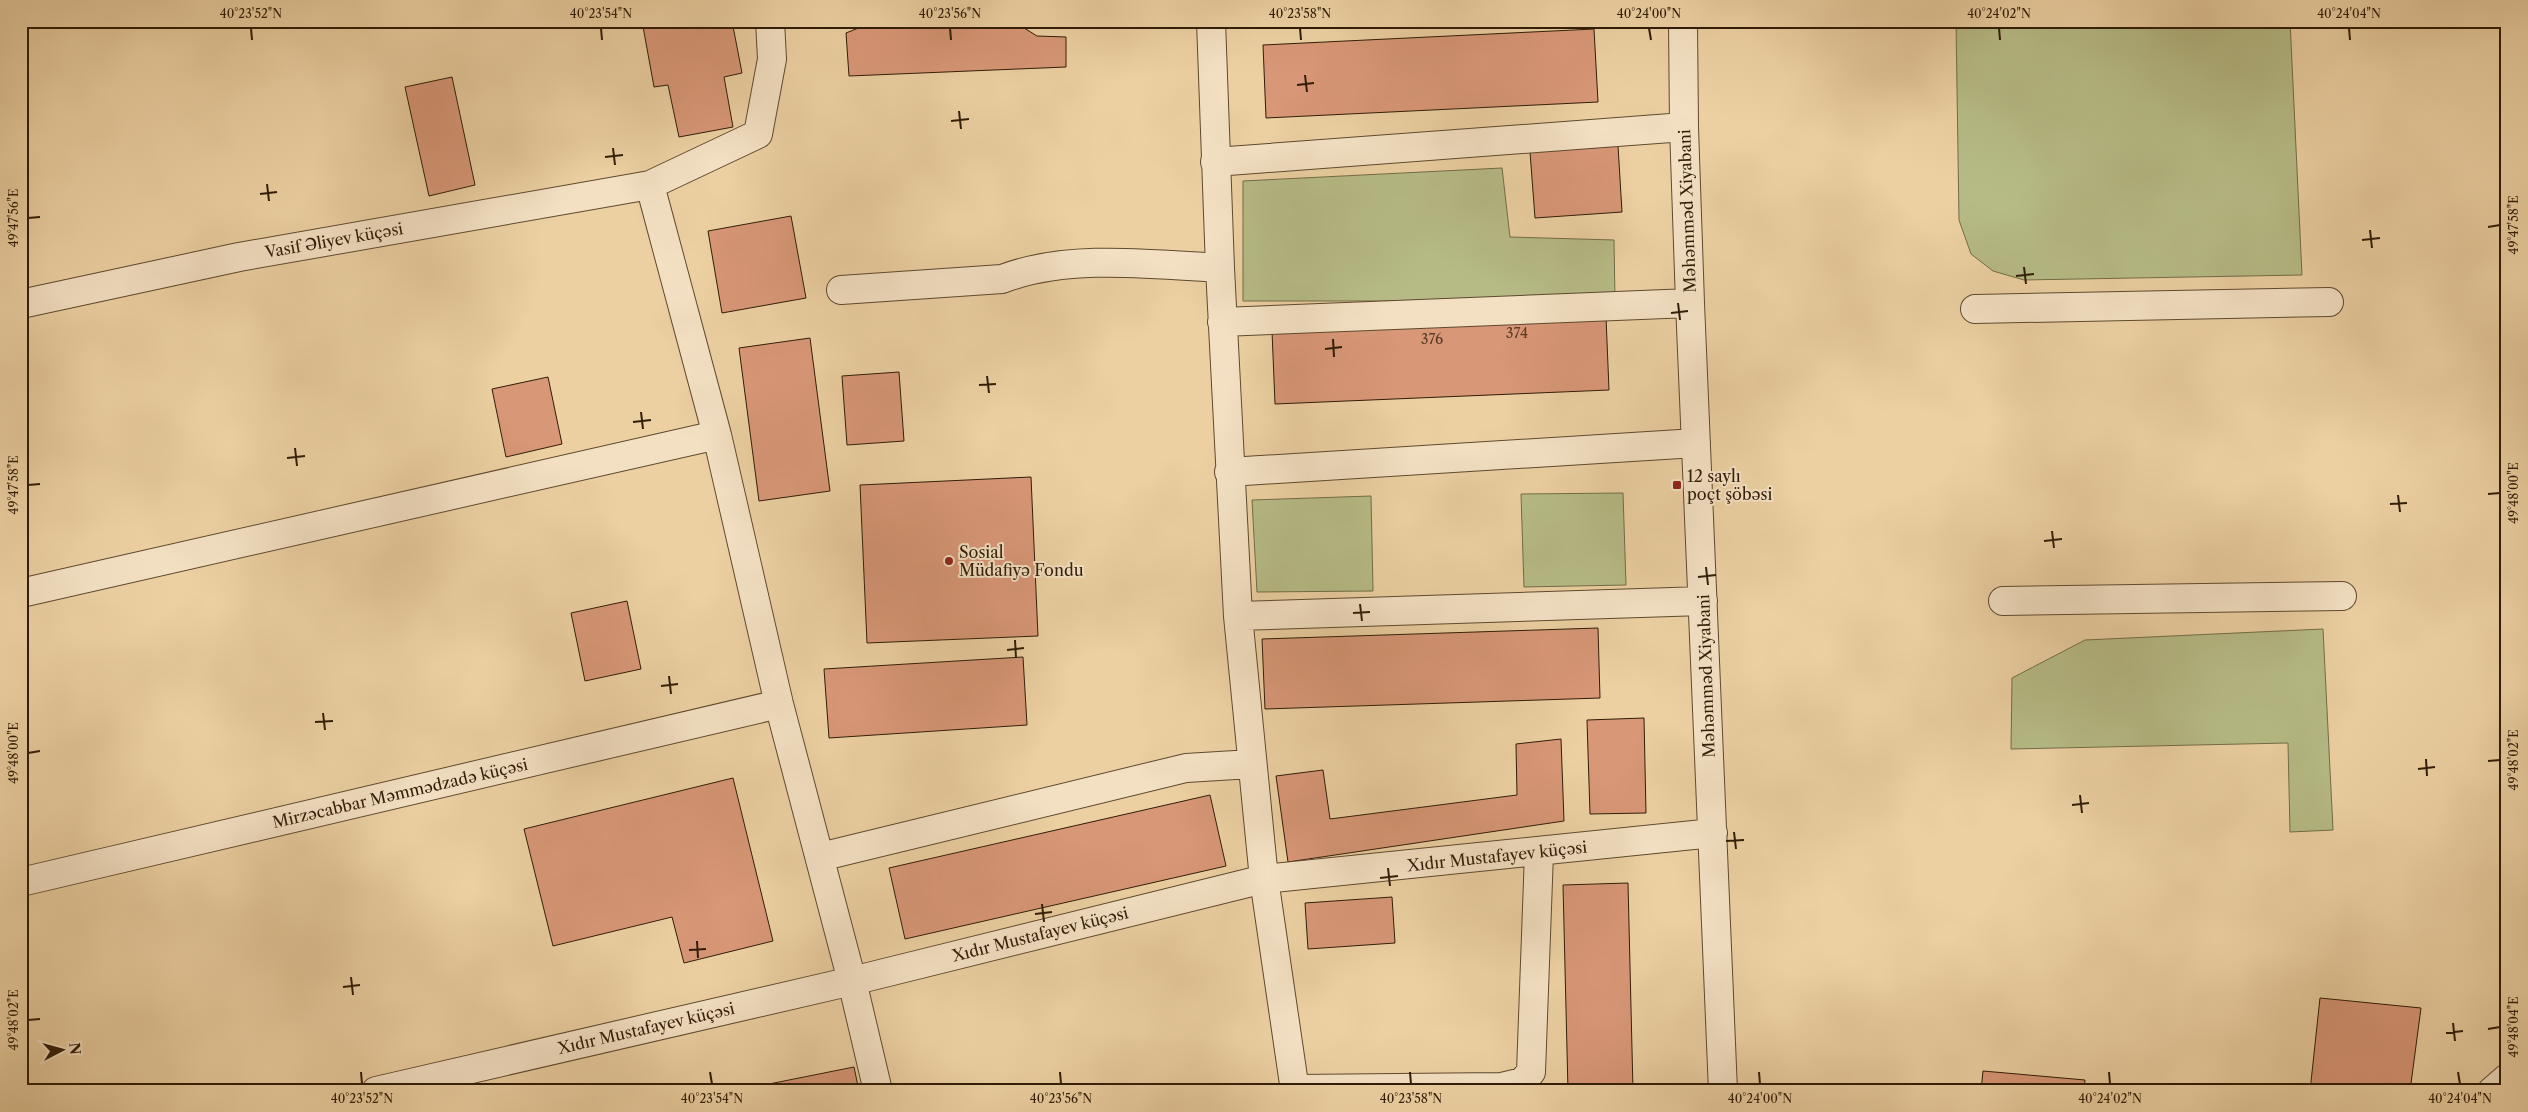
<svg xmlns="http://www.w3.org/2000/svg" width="2528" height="1112" font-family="'Libre Caslon Text',serif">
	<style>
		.green { fill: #b6bb86; stroke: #736c46 }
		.building { fill: #d89777; stroke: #301c07 }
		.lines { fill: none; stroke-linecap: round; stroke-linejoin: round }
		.minor-casing { stroke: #5f492e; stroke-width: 30 }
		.minor { stroke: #f3e0c3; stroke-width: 28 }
		.ticks { fill: none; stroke: #301c07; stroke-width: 2 }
		.poi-dot { fill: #8f2418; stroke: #f3e0c3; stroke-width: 2 }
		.labels { text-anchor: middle; stroke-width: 4; stroke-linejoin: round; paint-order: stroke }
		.number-label { font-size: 14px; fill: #5a3b23 }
		.street-label { font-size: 16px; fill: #301c07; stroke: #f3e0c3 }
		.poi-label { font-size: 16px; fill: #301c07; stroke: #f3e0c3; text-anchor: start }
		.neatline { fill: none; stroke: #301c07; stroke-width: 2 }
		.ticks-label { font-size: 12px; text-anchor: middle; fill: #301c07 }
	</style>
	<rect width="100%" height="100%" fill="#ecd0a2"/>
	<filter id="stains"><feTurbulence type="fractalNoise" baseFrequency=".004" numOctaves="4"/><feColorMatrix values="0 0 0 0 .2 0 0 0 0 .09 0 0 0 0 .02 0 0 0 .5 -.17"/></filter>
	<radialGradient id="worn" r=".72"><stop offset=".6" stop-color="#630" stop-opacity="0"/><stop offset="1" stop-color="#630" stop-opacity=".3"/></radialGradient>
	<!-- green -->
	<path class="green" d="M1956,21H2290L2302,275L2024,280L1993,271L1971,254L1959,220Z
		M1502,168L1510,237L1614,240L1615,301H1243V181Z
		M1623,493L1626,585L1524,587L1521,494Z
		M1371,496L1373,591L1257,592L1252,500Z
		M2323,629L2333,830L2290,832L2288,743L2011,749L2012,678L2085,640Z"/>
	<!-- building -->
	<path class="building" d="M642,21H732L742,73L724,77L733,127L679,137L668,85L654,87Z
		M876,21H1013L1037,36L1066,37V67L849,76L846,33Z
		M1594,29L1598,102L1266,118L1263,45Z
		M452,77L475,185L429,196L405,87Z
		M1618,146L1622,212L1535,218L1530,152Z
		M791,216L806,298L722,313L708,231Z
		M1606,317L1609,390L1275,404L1272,331Z
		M810,338L830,491L759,501L739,348Z
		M899,372L904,441L847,445L842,376Z
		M548,377L562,444L506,457L492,389Z
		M1031,477L1038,636L867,643L860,485Z
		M627,601L641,669L585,681L571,613Z
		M1598,628L1600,698L1265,709L1262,639Z
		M1023,657L1027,725L829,738L824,669Z
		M1644,718L1646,813L1590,814L1587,720Z
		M1561,739L1564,821L1288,862L1276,776L1323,770L1330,819L1517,795L1516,744Z
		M733,778L773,941L684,963L672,917L553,946L524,829Z
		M1210,795L1226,866L905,939L889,868Z
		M1628,883L1633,1091H1568L1563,885Z
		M1392,897L1395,943L1308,949L1305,903Z
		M2320,998L2421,1008L2410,1091H2310Z
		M854,1067L859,1091H734Z
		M1983,1071L2085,1080L2084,1091H1981Z"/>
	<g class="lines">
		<defs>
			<path id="minor" d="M770,21L772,59L758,134L650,185L717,435L779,704L852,981L878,1091
				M1211,21L1220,268L1238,616L1264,879L1295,1091
				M1683,21L1684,127L1690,303L1723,1091
				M1215,162L1684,127
				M841,290L1002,279C1067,254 1151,264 1220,268
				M21,304L239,257L650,185
				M1975,309L2329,302
				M1222,322L1690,303
				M1229,472L1696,443
				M21,593L717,435
				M2003,601L2342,596
				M1238,616L1703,601
				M820,857L1186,768L1252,764
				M21,882L779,704
				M1295,1089L1501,1087L1522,1082L1531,1072L1539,853
				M376,1091L852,981L1264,879L1713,833
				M2492,1091L2507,1078"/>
		</defs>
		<!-- minor casing -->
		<use href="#minor" class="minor-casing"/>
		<!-- minor -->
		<use href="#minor" class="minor"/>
	</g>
	<!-- ticks -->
	<path class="ticks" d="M251,28L252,40M601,28L602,40M950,28L951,40M1300,28L1301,40M1649,28L1651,40M1999,28L2000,40M2349,28L2350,40M1305,75L1307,92M1297,85L1314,83M959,111L961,129M951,121L969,119M613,148L615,165M605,157L623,155M267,184L269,201M260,194L277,192M28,218L40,217M2488,227L2500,225M2370,230L2372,248M2362,240L2380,238M2024,267L2026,284M2016,276L2034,274M1678,303L1680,320M1671,313L1688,311M1333,339L1334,357M1325,349L1342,347M987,376L989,393M979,385L996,384M641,412L643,429M633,422L651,420M295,448L297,466M287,458L305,456M28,485L40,484M2488,494L2500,493M2398,495L2400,512M2390,504L2407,503M2052,531L2054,548M2044,541L2062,539M1706,567L1708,585M1698,577L1716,575M1360,604L1362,621M1353,613L1370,612M1015,640L1016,658M1007,650L1024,648M669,676L671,694M661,686L678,684M323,713L325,730M315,722L333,721M28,753L40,751M2426,759L2427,776M2488,761L2500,760M2418,769L2435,767M2080,795L2082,813M2072,805L2089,803M1734,832L1736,849M1726,841L1744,840M1388,868L1390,886M1380,878L1398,876M1042,904L1044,922M1035,914L1052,912M697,941L698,958M689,950L706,949M351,977L353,995M343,987L360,985M28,1020L40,1019M2453,1023L2455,1041M2488,1029L2500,1027M2446,1033L2463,1031M361,1072L362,1084M710,1072L712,1084M1060,1072L1061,1084M1410,1072L1411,1084M1759,1072L1760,1084M2109,1072L2110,1084M2458,1072L2460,1084"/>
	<!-- markers -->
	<g class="poi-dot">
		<rect x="1672" y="480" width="10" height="10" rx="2.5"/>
		<circle cx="949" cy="561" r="5"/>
	</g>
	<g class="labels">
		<!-- number labels -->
		<g class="number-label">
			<text x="1517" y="338">374</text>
			<text x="1432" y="344">376</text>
		</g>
		<!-- street labels -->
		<g class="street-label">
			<text transform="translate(1687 211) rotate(-92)" y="6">Məhəmməd Xiyabani</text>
			<text transform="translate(334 240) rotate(-10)" y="6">Vasif Əliyev küçəsi</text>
			<text transform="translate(1706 676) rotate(-92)" y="6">Məhəmməd Xiyabani</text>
			<text transform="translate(400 793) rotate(-13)" y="6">Mirzəcabbar Məmmədzadə küçəsi</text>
			<text transform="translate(1497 856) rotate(-6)" y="6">Xıdır Mustafayev küçəsi</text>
			<text transform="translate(1040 934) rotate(-14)" y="6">Xıdır Mustafayev küçəsi</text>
			<text transform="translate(646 1028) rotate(-13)" y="6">Xıdır Mustafayev küçəsi</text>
		</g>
		<!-- poi labels -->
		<g class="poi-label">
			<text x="1687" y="482">12 saylı<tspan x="1687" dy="18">poçt şöbəsi</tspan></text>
			<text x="959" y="558">Sosial<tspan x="959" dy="18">Müdafiyə Fondu</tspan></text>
		</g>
	</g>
	<!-- margin -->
	<rect width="2528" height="1112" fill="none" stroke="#ecd0a2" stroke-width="55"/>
	<!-- north arrow -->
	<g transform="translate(62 1050) rotate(84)" stroke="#f3e0c3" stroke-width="4" paint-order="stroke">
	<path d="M0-4L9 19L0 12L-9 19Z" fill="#301c07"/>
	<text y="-8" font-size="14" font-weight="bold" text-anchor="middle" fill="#301c07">N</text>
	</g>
	<rect x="28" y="28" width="2472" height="1056" class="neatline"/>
	<g class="ticks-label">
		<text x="251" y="18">40°23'52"N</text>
		<text x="601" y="18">40°23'54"N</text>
		<text x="950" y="18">40°23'56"N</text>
		<text x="1300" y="18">40°23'58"N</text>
		<text x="1649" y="18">40°24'00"N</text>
		<text x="1999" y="18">40°24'02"N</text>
		<text x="2349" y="18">40°24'04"N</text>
		<text transform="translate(14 218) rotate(-90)" y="4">49°47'56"E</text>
		<text transform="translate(2514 225) rotate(-90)" y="4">49°47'58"E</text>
		<text transform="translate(14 485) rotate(-90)" y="4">49°47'58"E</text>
		<text transform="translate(2514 493) rotate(-90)" y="4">49°48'00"E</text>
		<text transform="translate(14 753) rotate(-90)" y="4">49°48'00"E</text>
		<text transform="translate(2514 760) rotate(-90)" y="4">49°48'02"E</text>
		<text transform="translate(14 1020) rotate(-90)" y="4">49°48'02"E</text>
		<text transform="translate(2514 1027) rotate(-90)" y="4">49°48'04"E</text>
		<text x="362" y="1103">40°23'52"N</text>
		<text x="712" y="1103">40°23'54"N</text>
		<text x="1061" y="1103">40°23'56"N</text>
		<text x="1411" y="1103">40°23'58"N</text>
		<text x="1760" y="1103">40°24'00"N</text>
		<text x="2110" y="1103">40°24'02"N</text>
		<text x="2460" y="1103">40°24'04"N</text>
	</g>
	<rect width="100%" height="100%" filter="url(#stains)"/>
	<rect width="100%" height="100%" fill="url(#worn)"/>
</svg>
